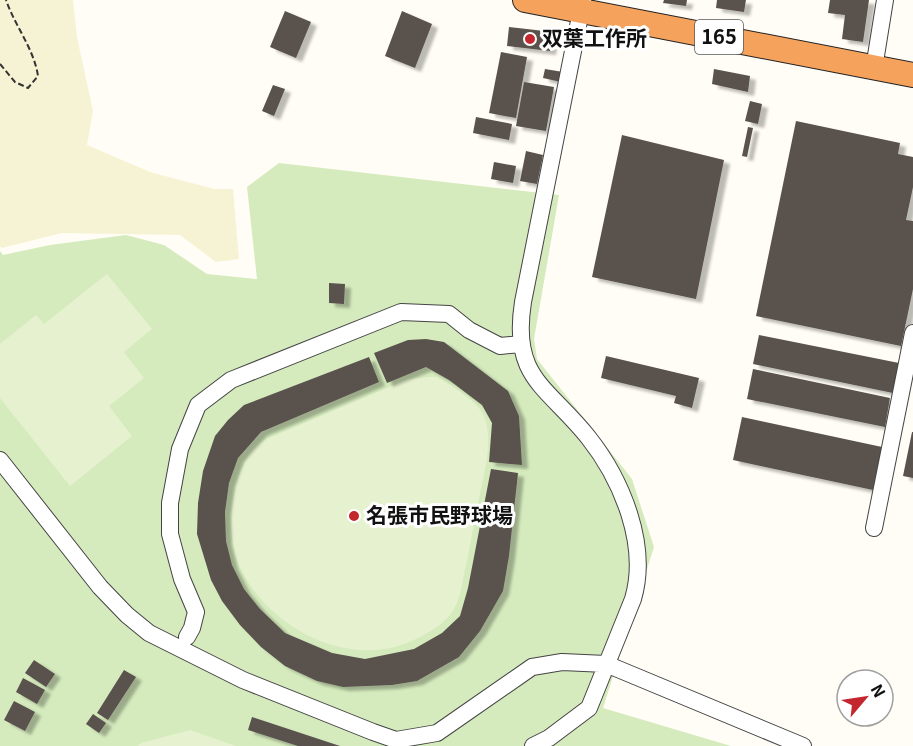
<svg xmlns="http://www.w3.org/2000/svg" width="913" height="746" font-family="Georgia,'Noto Sans JP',serif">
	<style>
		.farmland { fill: #f6f3d4 }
		.green { fill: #d5ebbd }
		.pitch { fill: #e6f2cf }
		.building { fill: #5a524d; filter: url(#shadow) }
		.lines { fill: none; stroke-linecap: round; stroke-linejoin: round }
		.minor-casing { stroke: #444; stroke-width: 18 }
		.highway-casing { stroke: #222; stroke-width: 26 }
		.path { stroke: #333; stroke-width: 2; stroke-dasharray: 6 3; stroke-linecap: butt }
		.minor { stroke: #fff; stroke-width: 16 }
		.highway { stroke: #f5a25d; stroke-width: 24 }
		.poi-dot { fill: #c4262e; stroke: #fff; stroke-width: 2 }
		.labels { text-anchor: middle; stroke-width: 6; stroke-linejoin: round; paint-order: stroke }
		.shield { fill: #fff; stroke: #585858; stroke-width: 1.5 }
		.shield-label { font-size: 20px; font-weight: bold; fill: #111 }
		.poi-label { font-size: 21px; font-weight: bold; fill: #111; stroke: #fff; text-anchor: start }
	</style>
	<defs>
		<filter id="shadow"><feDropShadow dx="6" dy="4" stdDeviation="1.5" flood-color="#0004"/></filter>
	</defs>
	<rect width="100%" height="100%" fill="#fffdf5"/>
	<!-- farmland -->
	<path class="farmland" d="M0,0H73L77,37L93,111L87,145L150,172L214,189H233L239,259L216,262L180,235L62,233L2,248L0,246Z"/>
	<!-- green -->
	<path class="green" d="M279,163L559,195L534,339L537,359L632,479L654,547L603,708L731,746H0V251L3,255L50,245L126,235L164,245L207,274L257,279L247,187Z"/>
	<!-- pitch -->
	<path class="pitch" d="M107,274L152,329L124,352L144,378L109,406L132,436L70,486L0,398V344L36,315L44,324Z
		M428,377H437C450,385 466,394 477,406C498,428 484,472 479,498C474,523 470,549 464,574C462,585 460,599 454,609C446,623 430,632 416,639C351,671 271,630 240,568C225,536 230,479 252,451C256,446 261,443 266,439L408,379Z
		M190,730L236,746H138L141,743Z"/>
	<!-- building -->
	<path class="building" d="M664,0H687L686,6L663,3Z
		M717,0H746L744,12L716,8Z
		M830,0H869L863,42L842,39L845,15L828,13Z
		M285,11L311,22L296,58L270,47Z
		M402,11L432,24L415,68L385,56Z
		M509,27L553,32L550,51L507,46Z
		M501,52L527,57L516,118L489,113Z
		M545,69L563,72L561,82L543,78Z
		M714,69L750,76L748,92L712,84Z
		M524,82L554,87L546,131L516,126Z
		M273,85L285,89L274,116L262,111Z
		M750,101L762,104L758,124L745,121Z
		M476,117L512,124L509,140L473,133Z
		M796,121L900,143L898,154L913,157V187L906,220L913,221V289L901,346L756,316Z
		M748,127L753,128L747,157L742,156Z
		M622,135L724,160L696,299L592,277Z
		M526,151L543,155L537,184L520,181Z
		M494,162L516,166L513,183L491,179Z
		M329,283L345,284L344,304L329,303Z
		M759,335L899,363L893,393L753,364Z
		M426,339L444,342L508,391L519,416L522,465L489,462L492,423L482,405L449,380L426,367L387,383L374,353L408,340Z
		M606,356L699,378L692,408L674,403L676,396L601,378Z
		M369,357L379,382L261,432L238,458L229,483L225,512L226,541L232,565L244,589L260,609L285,633L332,653L365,659L414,649L442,633L460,616L468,588L491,469L518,473L509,556L503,591L480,631L459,657L417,681L392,685L343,687L317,681L285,666L261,647L240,625L222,601L211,580L197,534L198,503L203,471L215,436L228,420L244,405Z
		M753,369L890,398L885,427L747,399Z
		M742,417L882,447L873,490L733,460Z
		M912,432H913V478L903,476Z
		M34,660L55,674L46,687L25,673Z
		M124,670L136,677L108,720L97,713Z
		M23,678L45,690L37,704L16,692Z
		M14,701L35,712L25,731L4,720Z
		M93,714L106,723L99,733L86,724Z
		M252,717L340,746H298L248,730Z"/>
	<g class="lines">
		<defs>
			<path id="minor" d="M874,68L885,0
				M0,460L100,587L127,615L149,633L243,680L373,732L396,740L437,733L532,667L562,662L606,664L803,746
				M874,528L913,333
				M187,637L192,628L196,612L182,579L170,534V503L180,449L198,405L231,380L401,312L449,314L469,330L500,346L521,344
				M533,746L549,738L589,708L633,599C649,545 622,480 588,437C547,386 511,378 523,302L583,1"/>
			<path id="highway" d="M525,0L913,75"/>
		</defs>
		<!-- minor casing -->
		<use href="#minor" class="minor-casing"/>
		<!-- highway casing -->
		<use href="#highway" class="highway-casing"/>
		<!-- path -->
		<path class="path" d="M0,64L15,82L28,88L38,76C34,49 15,26 6,0"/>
		<!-- minor -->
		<use href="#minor" class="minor"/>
		<!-- highway -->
		<use href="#highway" class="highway"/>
	</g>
	<!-- markers -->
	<g class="poi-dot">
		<circle cx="530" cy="39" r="6"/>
		<circle cx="354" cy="516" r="6"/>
	</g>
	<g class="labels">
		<!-- shield labels -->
		<rect class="shield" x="695" y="20" width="48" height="34" rx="4.5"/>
		<g class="shield-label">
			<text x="719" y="44">165</text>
		</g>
		<!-- poi labels -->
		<g class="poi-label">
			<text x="542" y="46">双葉工作所</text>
			<text x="366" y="523">名張市民野球場</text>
		</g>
	</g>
	<!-- north arrow -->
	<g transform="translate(865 698) rotate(61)"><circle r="28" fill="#ffffff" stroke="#a0a0a0" stroke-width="1.5"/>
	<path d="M0-4.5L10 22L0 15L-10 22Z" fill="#c4262e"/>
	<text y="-9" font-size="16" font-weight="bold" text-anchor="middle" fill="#111111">N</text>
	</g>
</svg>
